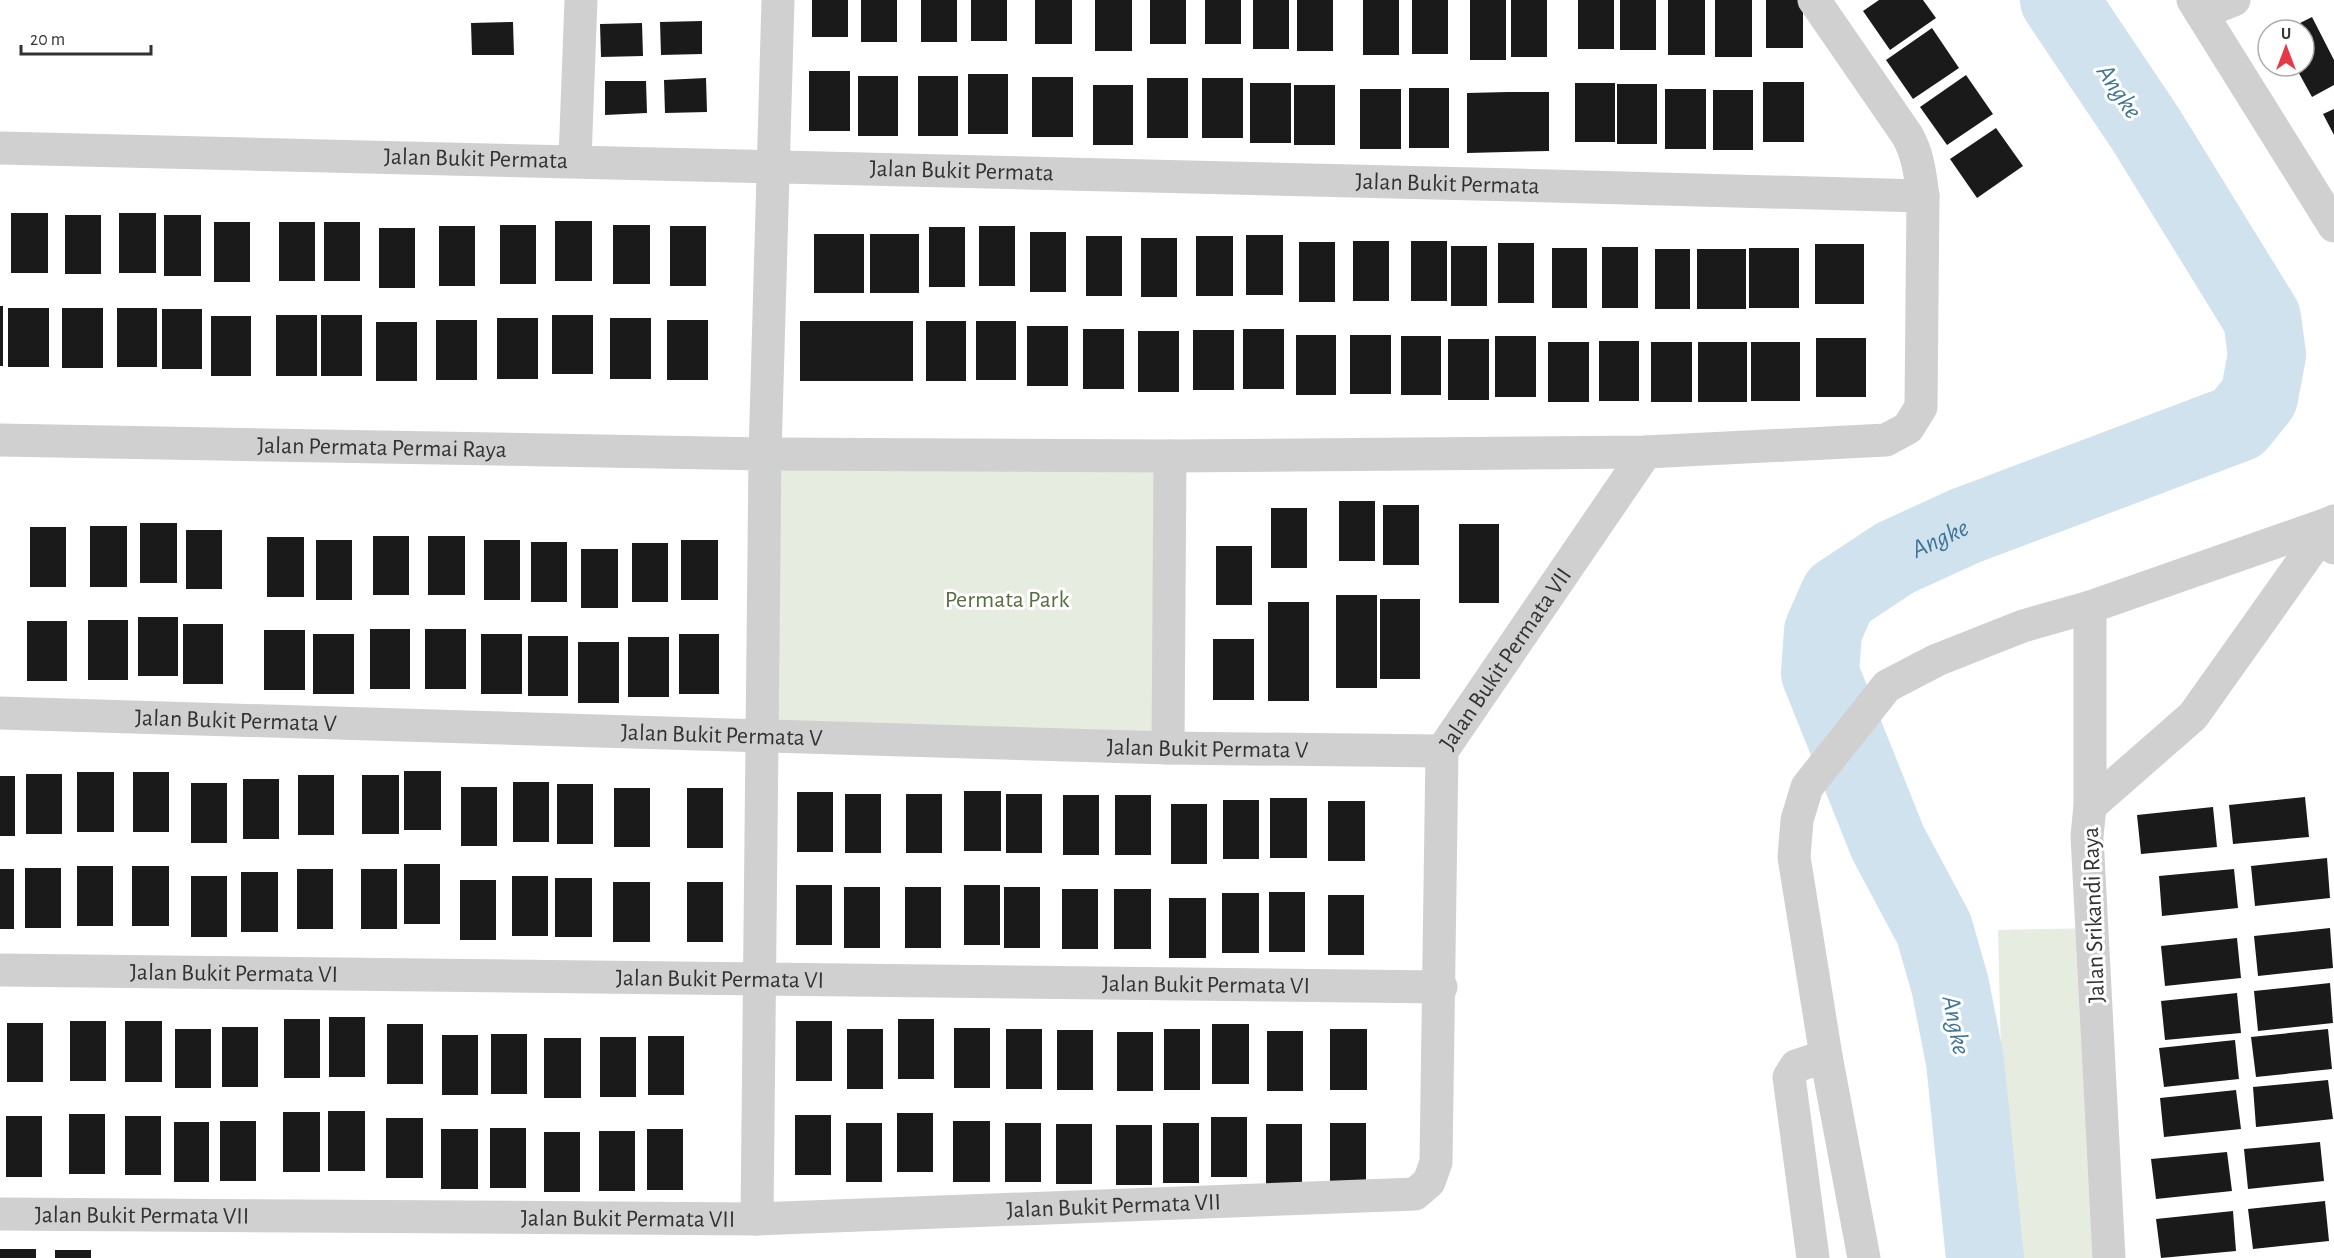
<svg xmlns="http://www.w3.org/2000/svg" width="2334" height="1258" font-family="'Alegreya Sans',sans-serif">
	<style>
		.green { fill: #e6ecdf }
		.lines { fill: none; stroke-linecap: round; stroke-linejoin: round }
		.river { stroke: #cfe2ee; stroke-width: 78 }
		.building { fill: #1a1a1a }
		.street { stroke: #d0d0d0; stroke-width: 33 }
		.labels { text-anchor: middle; stroke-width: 6; stroke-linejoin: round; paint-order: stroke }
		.street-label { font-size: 24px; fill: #333; stroke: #fff }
		.park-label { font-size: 24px; fill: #56703f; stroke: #fff }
		.water-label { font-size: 26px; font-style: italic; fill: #3f7597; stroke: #fff }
	</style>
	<rect width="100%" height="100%" fill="#fff"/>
	<!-- green -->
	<path class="green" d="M765,454L1170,456L1168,748L763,737Z
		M2101,928L2124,1258H2006L1998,930Z"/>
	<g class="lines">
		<!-- river -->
		<path class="river" id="s1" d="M1985,1258L1965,1061L1950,985L1934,929L1888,843L1820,673L1823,631L1839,595L1895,558L1965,526L2238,423L2259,397L2267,355L2262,318L2145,128L2059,0"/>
	</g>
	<!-- building -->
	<path class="building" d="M812,0H848V37H812Z
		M861,0H897V42H861Z
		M921,0H957V42H921Z
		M971,0H1007V41H971Z
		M1035,0H1072V44H1035Z
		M1095,0H1132V51H1095Z
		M1150,0H1186V44H1150Z
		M1205,0H1241V44H1205Z
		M1253,0H1289V49H1253Z
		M1297,0H1333V51H1297Z
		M1363,0H1399V55H1363Z
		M1412,0H1448V54H1412Z
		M1470,0H1506V60H1470Z
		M1511,0H1547V57H1511Z
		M1578,0H1614V49H1578Z
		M1620,0H1656V50H1620Z
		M1668,0H1705V55H1668Z
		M1715,0H1752V57H1715Z
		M1766,0H1803V48H1766Z
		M1879,0H1923L1936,18L1890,50L1863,11Z
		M2312,17L2334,60V85L2312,97L2295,66H2304V30H2286Z
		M702,21V54L661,55L660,22Z
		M513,22L514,55H472L471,23Z
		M642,23L643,56L601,57L600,24Z
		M1932,28L1959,68L1913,99L1886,60Z
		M809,71H850V131H809Z
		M968,74H1008V134H968Z
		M1966,75L1993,114L1947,145L1920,107Z
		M858,76H898V136H858Z
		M918,76H958V136H918Z
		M1032,77H1073V137H1032Z
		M706,78L707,112L665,113L664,80Z
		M1147,78H1188V138H1147Z
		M1202,78H1243V138H1202Z
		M605,81H646L647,113L605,115Z
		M1763,82H1804V142H1763Z
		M1250,83H1291V143H1250Z
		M1575,83H1615V142H1575Z
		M1617,84H1657V144H1617Z
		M1093,85H1133V145H1093Z
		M1294,85H1335V145H1294Z
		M1409,88H1449V148H1409Z
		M1360,89H1401V149H1360Z
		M1665,89H1706V149H1665Z
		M1713,90H1753V150H1713Z
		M1508,92H1549V151L1467,153V93Z
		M2334,109V135L2323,114Z
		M1996,128L2023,166L1977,198L1950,159Z
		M11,213H48V273H11Z
		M119,213H156V273H119Z
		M65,215H101V274H65Z
		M164,215H201V276H164Z
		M555,221H592V281H555Z
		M214,222H250V282H214Z
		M279,222H315V281H279Z
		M324,222H360V281H324Z
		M500,225H536V284H500Z
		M613,225H650V284H613Z
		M439,226H475V286H439Z
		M670,226H706V286H670Z
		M979,226H1015V286H979Z
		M929,227H965V287H929Z
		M379,228H415V288H379Z
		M1030,232H1066V292H1030Z
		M814,234H864V293H814Z
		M870,234H919V293H870Z
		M1246,235H1283V295H1246Z
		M1086,236H1122V296H1086Z
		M1196,236H1233V296H1196Z
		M1141,238H1177V297H1141Z
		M1353,241H1389V301H1353Z
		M1411,241H1447V301H1411Z
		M1299,242H1335V302H1299Z
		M1498,243H1534V303H1498Z
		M1815,244H1864V304H1815Z
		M1451,246H1487V306H1451Z
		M1602,247H1638V308H1602Z
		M1552,248H1587V308H1552Z
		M1749,248H1799V308H1749Z
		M1655,249H1690V309H1655Z
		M1697,249H1746V309H1697Z
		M0,306H3V366H0Z
		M8,308H49V367H8Z
		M62,308H103V368H62Z
		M117,308H157V367H117Z
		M162,309H202V369H162Z
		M276,315H317V376H276Z
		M321,315H362V376H321Z
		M552,315H593V374H552Z
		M211,316H251V376H211Z
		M497,318H538V379H497Z
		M610,318H651V379H610Z
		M436,320H477V380H436Z
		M667,320H708V380H667Z
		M800,321H913V381H800Z
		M926,321H966V381H926Z
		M976,321H1016V380H976Z
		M376,322H417V381H376Z
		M1027,326H1068V386H1027Z
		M1083,329H1124V389H1083Z
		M1243,329H1284V389H1243Z
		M1193,330H1234V390H1193Z
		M1138,331H1179V392H1138Z
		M1296,335H1336V395H1296Z
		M1350,335H1391V394H1350Z
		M1401,336H1441V395H1401Z
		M1495,336H1536V397H1495Z
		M1816,338H1866V397H1816Z
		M1448,339H1489V400H1448Z
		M1599,341H1639V401H1599Z
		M1548,342H1589V402H1548Z
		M1651,342H1692V402H1651Z
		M1698,342H1747V402H1698Z
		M1751,342H1800V401H1751Z
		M1339,501H1375V561H1339Z
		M1383,505H1419V565H1383Z
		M1271,508H1307V568H1271Z
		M140,523H177V583H140Z
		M1459,524H1499V603H1459Z
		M90,526H127V587H90Z
		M30,527H66V587H30Z
		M186,530H222V589H186Z
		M373,536H409V595H373Z
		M428,536H465V595H428Z
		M267,537H304V597H267Z
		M316,540H352V600H316Z
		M484,540H520V600H484Z
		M681,540H718V600H681Z
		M531,542H567V602H531Z
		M632,543H668V602H632Z
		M1216,546H1252V605H1216Z
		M581,549H618V608H581Z
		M1336,595H1377V688H1336Z
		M1380,599H1420V679H1380Z
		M1268,602H1309V701H1268Z
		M138,617H178V676H138Z
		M88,620H128V680H88Z
		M27,621H67V681H27Z
		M183,624H223V684H183Z
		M370,629H410V689H370Z
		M425,629H466V689H425Z
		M264,630H305V690H264Z
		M313,634H354V694H313Z
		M481,634H522V694H481Z
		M679,634H719V694H679Z
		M528,636H568V696H528Z
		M628,637H669V697H628Z
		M1213,639H1254V700H1213Z
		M578,642H619V703H578Z
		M404,771H441V830H404Z
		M77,772H114V832H77Z
		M133,772H169V832H133Z
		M26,774H62V834H26Z
		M298,775H334V835H298Z
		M362,775H399V834H362Z
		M0,776H15V836H0Z
		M243,779H279V839H243Z
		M513,782H549V842H513Z
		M191,783H227V843H191Z
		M557,784H593V844H557Z
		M461,787H497V846H461Z
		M614,788H650V847H614Z
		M687,788H723V848H687Z
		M964,791H1001V851H964Z
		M797,792H833V852H797Z
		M845,794H881V853H845Z
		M906,794H942V853H906Z
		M1006,794H1042V853H1006Z
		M1063,795H1099V855H1063Z
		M1115,795H1151V855H1115Z
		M2305,797L2309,837L2233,844L2229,805Z
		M1270,798H1307V858H1270Z
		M1223,800H1259V859H1223Z
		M1328,801H1365V861H1328Z
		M1171,804H1207V864H1171Z
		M2213,807L2217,847L2141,854L2137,815Z
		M2327,858L2330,898L2255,906L2251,866Z
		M404,864H440V924H404Z
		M77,866H113V926H77Z
		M132,866H169V926H132Z
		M25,868H61V928H25Z
		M0,869H14V929H0Z
		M297,869H333V929H297Z
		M361,869H397V929H361Z
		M2234,869L2238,908L2162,916L2159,876Z
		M241,872H278V932H241Z
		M191,876H227V937H191Z
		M512,876H548V936H512Z
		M555,878H592V937H555Z
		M460,880H496V940H460Z
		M613,882H650V942H613Z
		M687,882H723V942H687Z
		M796,885H832V945H796Z
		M964,885H1000V945H964Z
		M844,887H880V948H844Z
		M905,887H941V948H905Z
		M1004,887H1040V948H1004Z
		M1062,889H1098V949H1062Z
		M1114,889H1151V949H1114Z
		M1269,892H1305V952H1269Z
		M1222,893H1259V953H1222Z
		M1328,895H1364V955H1328Z
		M1169,898H1206V958H1169Z
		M2330,928L2333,968L2258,976L2254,936Z
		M2237,938L2241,978L2165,986L2161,946Z
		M2330,983L2333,1023L2258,1031L2254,991Z
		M2237,993L2241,1033L2165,1040L2161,1001Z
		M329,1017H365V1077H329Z
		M284,1019H320V1078H284Z
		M898,1019H934V1079H898Z
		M70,1021H106V1081H70Z
		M125,1021H162V1082H125Z
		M796,1021H832V1081H796Z
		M7,1023H43V1082H7Z
		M387,1024H423V1084H387Z
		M1212,1024H1249V1084H1212Z
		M222,1027H258V1087H222Z
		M954,1028H990V1088H954Z
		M175,1029H211V1088H175Z
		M847,1029H883V1089H847Z
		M1006,1029H1042V1089H1006Z
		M1164,1029H1200V1090H1164Z
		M1330,1029H1367V1090H1330Z
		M2328,1029L2332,1069L2256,1077L2251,1037Z
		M1057,1030H1093V1090H1057Z
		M1267,1031H1303V1091H1267Z
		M1117,1032H1153V1091H1117Z
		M491,1034H527V1094H491Z
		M442,1035H478V1095H442Z
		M648,1036H684V1095H648Z
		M600,1037H636V1097H600Z
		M544,1038H581V1098H544Z
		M2235,1040L2239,1079L2164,1087L2159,1048Z
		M2328,1080L2333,1119L2256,1127L2253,1087Z
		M2236,1090L2241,1129L2164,1137L2160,1098Z
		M328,1111H365V1171H328Z
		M283,1112H320V1172H283Z
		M897,1113H933V1172H897Z
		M69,1114H105V1174H69Z
		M795,1115H831V1175H795Z
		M6,1116H42V1177H6Z
		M125,1116H161V1175H125Z
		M1211,1117H1247V1177H1211Z
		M386,1118H423V1178H386Z
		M220,1121H256V1181H220Z
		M953,1121H990V1182H953Z
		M174,1122H209V1182H174Z
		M846,1123H882V1182H846Z
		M1005,1123H1041V1182H1005Z
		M1163,1123H1199V1183H1163Z
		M1330,1123H1366V1183H1330Z
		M1056,1124H1092V1184H1056Z
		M1266,1124H1302V1185H1266Z
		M1116,1125H1152V1185H1116Z
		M490,1128H526V1188H490Z
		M441,1129H478V1189H441Z
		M647,1129H683V1190H647Z
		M599,1131H635V1191H599Z
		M544,1132H580V1192H544Z
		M2320,1142L2324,1181L2248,1189L2244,1149Z
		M2227,1152L2232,1191L2156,1199L2151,1159Z
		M2325,1201L2329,1241L2253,1249L2248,1209Z
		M2233,1211L2236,1251L2161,1258L2156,1219Z
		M0,1249H36V1258H0Z
		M55,1250H91V1258H55Z"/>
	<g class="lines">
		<!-- street -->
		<g class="street">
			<path d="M2193,0L2334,226"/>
			<path d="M2201,13L2234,0"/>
			<path id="s2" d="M0,148C641,160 1282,179 1923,196"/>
			<path d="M575,159L581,0"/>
			<path id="s3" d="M0,440L765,454L1170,456L1646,452L1886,440L1908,428L1921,407L1923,196C1920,174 1918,154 1907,135L1814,0"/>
			<path d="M2090,607V806"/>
			<path id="s4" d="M0,713L1168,748L1442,751"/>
			<path d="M1168,748L1170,456"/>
			<path id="s5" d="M0,970L1441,987"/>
			<path id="s6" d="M0,1214L757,1219L1415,1194L1429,1182L1436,1162L1442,751L1646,452"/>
			<path d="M757,1219L765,454L778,0"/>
			<path d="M1813,1258L1789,1077L1796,1066L1826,1056"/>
			<path d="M1864,1258L1826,1056L1794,857L1797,820L1807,787L1887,686L1937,660L2023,626L2090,607L2330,523L2334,548"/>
			<path d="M2109,1258L2087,836L2090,806L2193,716L2330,523L2334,521"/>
		</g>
	</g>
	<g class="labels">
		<!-- street labels -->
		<g class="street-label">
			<text dy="8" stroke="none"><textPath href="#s2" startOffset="476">Jalan Bukit Permata</textPath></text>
			<text dy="8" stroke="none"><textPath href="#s2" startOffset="962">Jalan Bukit Permata</textPath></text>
			<text dy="8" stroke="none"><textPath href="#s2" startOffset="1448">Jalan Bukit Permata</textPath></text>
			<text dy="8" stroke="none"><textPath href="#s3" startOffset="382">Jalan Permata Permai Raya</textPath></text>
			<text dy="8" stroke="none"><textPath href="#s6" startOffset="1978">Jalan Bukit Permata VII</textPath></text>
			<text dy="8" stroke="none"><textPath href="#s4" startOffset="236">Jalan Bukit Permata V</textPath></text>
			<text dy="8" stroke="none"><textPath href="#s4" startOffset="722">Jalan Bukit Permata V</textPath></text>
			<text dy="8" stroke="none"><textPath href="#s4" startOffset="1208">Jalan Bukit Permata V</textPath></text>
			<text transform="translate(2093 915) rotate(-92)" y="8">Jalan Srikandi Raya</text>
			<text dy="8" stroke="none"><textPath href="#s5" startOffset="234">Jalan Bukit Permata VI</textPath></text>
			<text dy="8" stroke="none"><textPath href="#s5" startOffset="720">Jalan Bukit Permata VI</textPath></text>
			<text dy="8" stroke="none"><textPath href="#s5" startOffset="1206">Jalan Bukit Permata VI</textPath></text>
			<text dy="8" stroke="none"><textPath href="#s6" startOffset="1114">Jalan Bukit Permata VII</textPath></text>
			<text dy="8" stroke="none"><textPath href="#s6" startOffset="142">Jalan Bukit Permata VII</textPath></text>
			<text dy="8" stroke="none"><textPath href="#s6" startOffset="628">Jalan Bukit Permata VII</textPath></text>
		</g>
		<!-- park labels -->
		<g class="park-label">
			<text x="1007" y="607">Permata Park</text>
		</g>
		<!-- water labels -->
		<g class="water-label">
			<text transform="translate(2120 91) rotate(56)" y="9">Angke</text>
			<text dy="9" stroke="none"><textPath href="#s1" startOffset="812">Angke</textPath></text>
			<text transform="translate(1957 1025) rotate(79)" y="9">Angke</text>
		</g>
	</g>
	<!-- north arrow -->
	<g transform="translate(2286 48)"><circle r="28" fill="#ffffff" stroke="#adadad" stroke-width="1.5"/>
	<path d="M0-4.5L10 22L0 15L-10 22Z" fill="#e63946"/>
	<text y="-9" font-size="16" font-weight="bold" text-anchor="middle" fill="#333333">U</text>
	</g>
	<!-- scale -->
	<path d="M21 45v9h130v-9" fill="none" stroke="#333333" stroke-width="3"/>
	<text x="30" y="45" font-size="18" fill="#333333" stroke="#ffffff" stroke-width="4.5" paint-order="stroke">20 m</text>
</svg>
